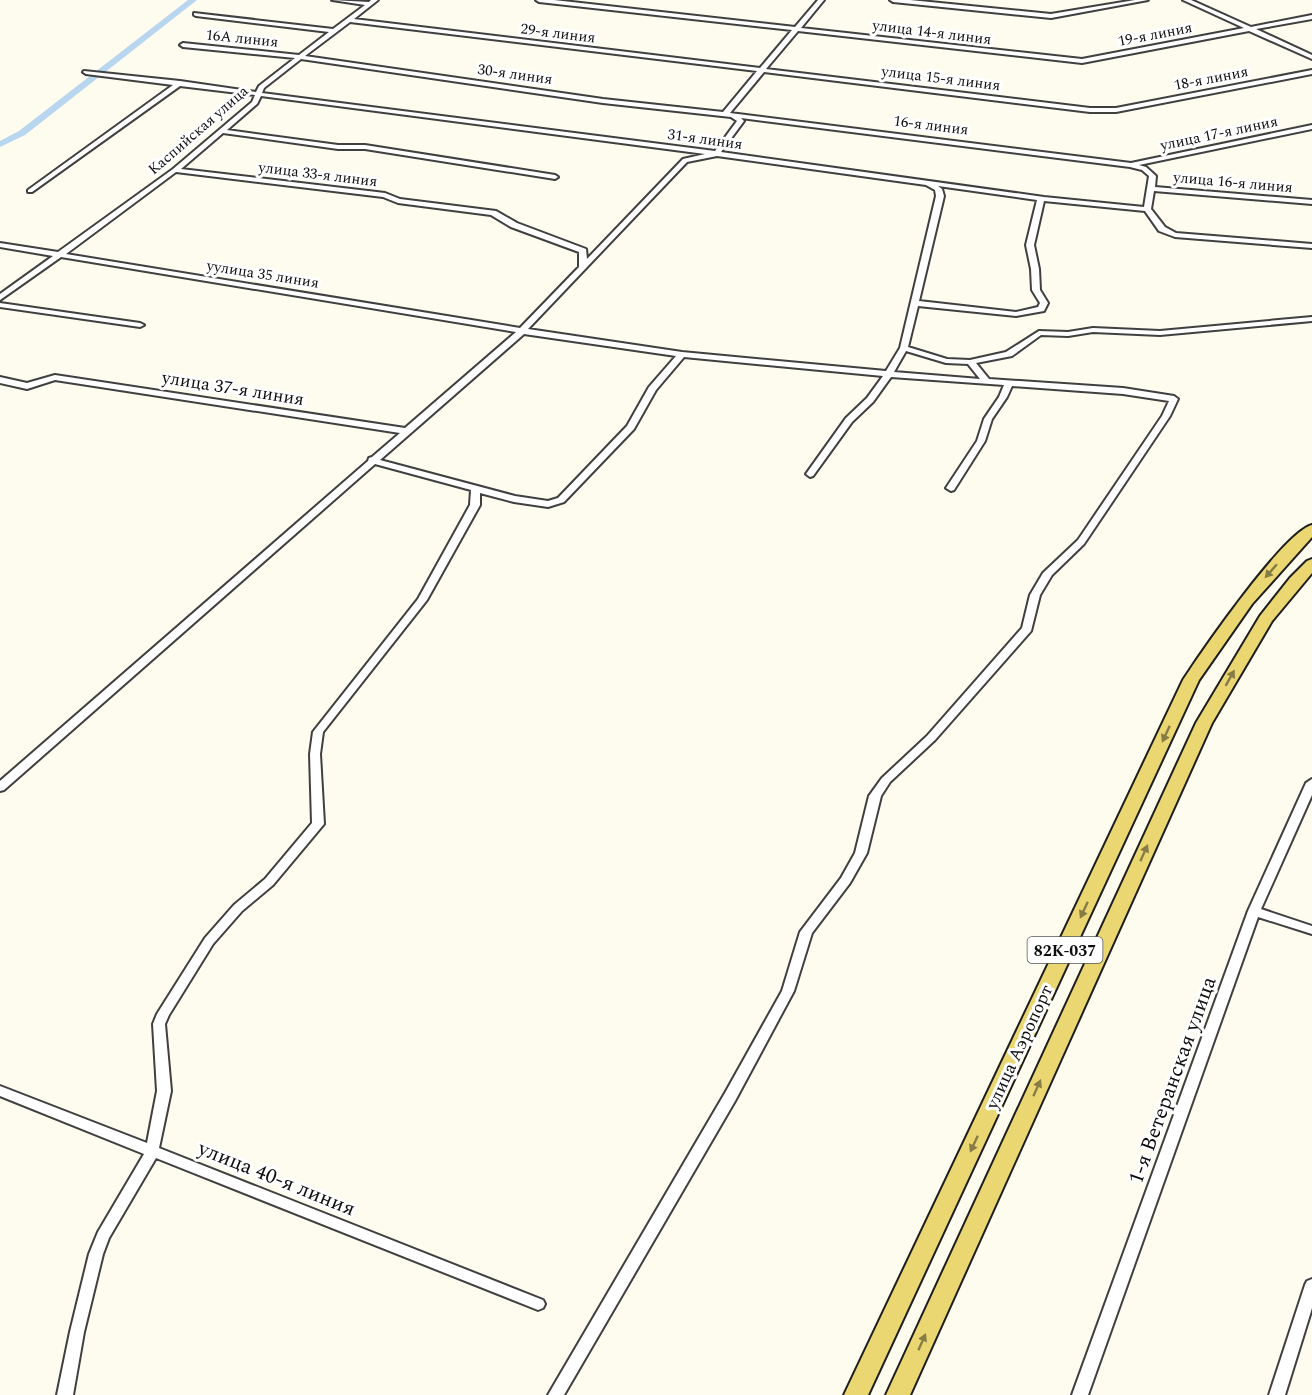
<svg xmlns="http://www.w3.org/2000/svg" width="1312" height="1395" font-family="Spectral,serif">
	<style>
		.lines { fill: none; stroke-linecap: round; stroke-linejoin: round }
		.canal { fill: #b8d6f0; fill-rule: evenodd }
		.minor-casing { stroke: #404040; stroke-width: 4 }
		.primary-casing { stroke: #1e1e1e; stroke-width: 4 }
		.minor { fill: #fff; fill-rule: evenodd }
		.primary { fill: #ebd771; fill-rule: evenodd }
		.oneway { fill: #877c44 }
		.labels { text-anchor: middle; stroke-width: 6; stroke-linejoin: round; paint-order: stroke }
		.far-street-label { font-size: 15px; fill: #0d0d0d; stroke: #fff }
		.shield { fill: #fff; stroke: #565656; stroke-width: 1.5 }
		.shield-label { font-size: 16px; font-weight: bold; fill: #0d0d0d }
		.street-label { font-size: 18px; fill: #0d0d0d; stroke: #fff }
		.near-street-label { font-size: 21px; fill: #0d0d0d; stroke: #fff }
	</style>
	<rect width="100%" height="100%" fill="#fdfcee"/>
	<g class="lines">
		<!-- canal -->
		<path class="canal" d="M188,0H197L25,135L0,147V141L19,131Z"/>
		<defs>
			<path id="minor" d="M332,0L369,2L371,0H378L354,19L760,68L792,30L539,2L536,0H554L795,27L818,0H824L801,28L1082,59L1244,28L1183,0H1191L1251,27L1312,15V19L1256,29L1312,55V59L1249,31L1082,63L798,31L766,69L1090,108H1116L1312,70V74L1116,112H1090L764,72L730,113L1131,163L1312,125V129L1139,165L1146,167L1156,176L1155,187L1312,200V204L1154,191L1151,209L1165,227L1176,233L1312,244V248L1175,237L1159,231L1145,211L1044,201L1034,245L1039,269L1040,290L1048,303L1044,311L1016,316L918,306L908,347L947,359L970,360L1006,352L1039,331L1068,332L1093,328L1160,331L1312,317V321L1160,335L1093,332L1068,336L1041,335L1012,356L976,363L989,379L1123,388L1174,396L1178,399L1170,416L1084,544L1052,575L1040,595L1031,631L935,740L890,782L881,796L867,853L850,883L812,933L794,991L735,1101L564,1395H548L725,1093L782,991L800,932L841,878L855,853L869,796L882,778L927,736L1022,628L1030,595L1043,573L1078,540L1162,416L1169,401L1123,394L1012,386L1007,397L992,419L985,441L954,490L951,491L946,488L977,441L984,419L999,397L1004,385L891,377L873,402L852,422L813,476L810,477L806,474L846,418L867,398L883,376L684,357L656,390L634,429L564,502L548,507L514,502L480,493V505L427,600L323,732L320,754L324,824L273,885L242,911L213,944L169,1015L165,1024L171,1091L159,1148L543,1300L545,1304L543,1308L538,1310L533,1308L156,1158L109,1238L103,1254L84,1332L73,1395H57L70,1332L89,1254L98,1232L144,1154L0,1096V1086L147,1143L157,1091L153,1024L157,1014L205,938L234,905L265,879L312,823L310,754L313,732L418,599L470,505L471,490L375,464L4,790L0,791V781L368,461L369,458L372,457L400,433L55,380L27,389L0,383V377L27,383L55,375L405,428L516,332L61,257L0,300V294L53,256L0,247V243L58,252L173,169L252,102L255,95L180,86L32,192H28V190L173,85L86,74L83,72L84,71L180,81L256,92L259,86L295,58L183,47L180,45L183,43L299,55L329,32L196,16L194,15V13L333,29L365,5ZM350,22L757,71L723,112L603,99L305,56ZM301,59L603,103L731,117L737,121L715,151L262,93L264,88ZM261,96L705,154L683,159L587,259L586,249L517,223L496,211L400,199L385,193L181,169L223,133L338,149H365L555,179L558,177L555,175L365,145H338L227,130L257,104ZM741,118L1130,167L1142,170L1149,176L1144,207L1044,197L721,152L744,121ZM717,156L926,185L935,190L936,196L900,348L886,371L682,352L528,329L687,162ZM176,172L383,197L398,203L491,215L511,227L579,252V267L520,328L66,254ZM938,186L1037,200L1026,245L1031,269L1032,290L1040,303L1038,307L1016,312L919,301L944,196L942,189ZM524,334L676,356L649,387L627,426L558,498L548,501L515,496L380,460ZM906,351L946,363L968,364L980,379L894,372Z
				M890,0H910L1051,14L1135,0H1148L1051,18L893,2Z
				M0,303L140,323L144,325L140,327L0,307Z
				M1312,779V795L1261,909L1312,926V934L1258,917L1088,1395H1072L1248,911L1306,783Z
				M1312,1279V1308L1285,1395H1269L1305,1285L1307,1281Z"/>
			<path id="primary" d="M1312,525V537L1252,604L1199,680L868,1395H844L1183,680C1202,651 1284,532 1312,525Z
				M1312,559V573L1272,621L1212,723L910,1395H886L1196,723L1260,616L1290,578L1307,561Z"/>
		</defs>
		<!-- minor casing -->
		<use href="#minor" class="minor-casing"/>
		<!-- primary casing -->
		<use href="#primary" class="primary-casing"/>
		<!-- minor -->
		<use href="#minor" class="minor"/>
		<!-- primary -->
		<use href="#primary" class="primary"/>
	</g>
	<!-- one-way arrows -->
	<defs><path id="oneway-solid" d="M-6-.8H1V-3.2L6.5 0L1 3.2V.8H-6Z" transform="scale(1.5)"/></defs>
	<g class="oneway">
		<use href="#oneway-solid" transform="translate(1271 571) rotate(131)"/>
		<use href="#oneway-solid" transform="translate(1230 678) rotate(-61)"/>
		<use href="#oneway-solid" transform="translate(1166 734) rotate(115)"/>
		<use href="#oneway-solid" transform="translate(1144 853) rotate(-66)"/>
		<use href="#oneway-solid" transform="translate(1084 910) rotate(115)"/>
		<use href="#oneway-solid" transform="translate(1037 1088) rotate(-66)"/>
		<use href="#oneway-solid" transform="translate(974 1144) rotate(115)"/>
		<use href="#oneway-solid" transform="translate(922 1342) rotate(-66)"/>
	</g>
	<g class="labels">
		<!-- far-street labels -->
		<g class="far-street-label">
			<text transform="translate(932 32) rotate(7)" y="5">улица 14-я линия</text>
			<text transform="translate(558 33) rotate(7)" y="5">29-я линия</text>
			<text transform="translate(1155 34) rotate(-11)" y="5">19-я линия</text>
			<text transform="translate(242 38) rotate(6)" y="5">16А линия</text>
			<text transform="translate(515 74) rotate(8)" y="5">30-я линия</text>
			<text transform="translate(941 78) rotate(7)" y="5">улица 15-я линия</text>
			<text transform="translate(1211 78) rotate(-11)" y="5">18-я линия</text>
			<text transform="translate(931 125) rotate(7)" y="5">16-я линия</text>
			<text transform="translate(198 130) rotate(-41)" y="5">Каспийская улица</text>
			<text transform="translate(1219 133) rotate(-12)" y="5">улица 17-я линия</text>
			<text transform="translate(705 139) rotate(8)" y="5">31-я линия</text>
			<text transform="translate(318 174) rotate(7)" y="5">улица 33-я линия</text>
			<text transform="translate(1233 182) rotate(5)" y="5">улица 16-я линия</text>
			<text transform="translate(263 274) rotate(9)" y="5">уулица 35 линия</text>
		</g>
		<!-- shield labels -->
		<rect class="shield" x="1027.5" y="937" width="75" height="26" rx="4.5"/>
		<g class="shield-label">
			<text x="1065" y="956">82К-037</text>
		</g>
		<!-- street labels -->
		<g class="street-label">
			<text transform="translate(233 388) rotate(9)" y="6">улица 37-я линия</text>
			<text transform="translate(1019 1047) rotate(-65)" y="6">улица Аэропорт</text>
		</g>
		<!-- near-street labels -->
		<g class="near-street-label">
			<text transform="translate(1172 1080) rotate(-70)" y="7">1-я Ветеранская улица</text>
			<text transform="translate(277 1178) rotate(22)" y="7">улица 40-я линия</text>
		</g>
	</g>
</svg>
